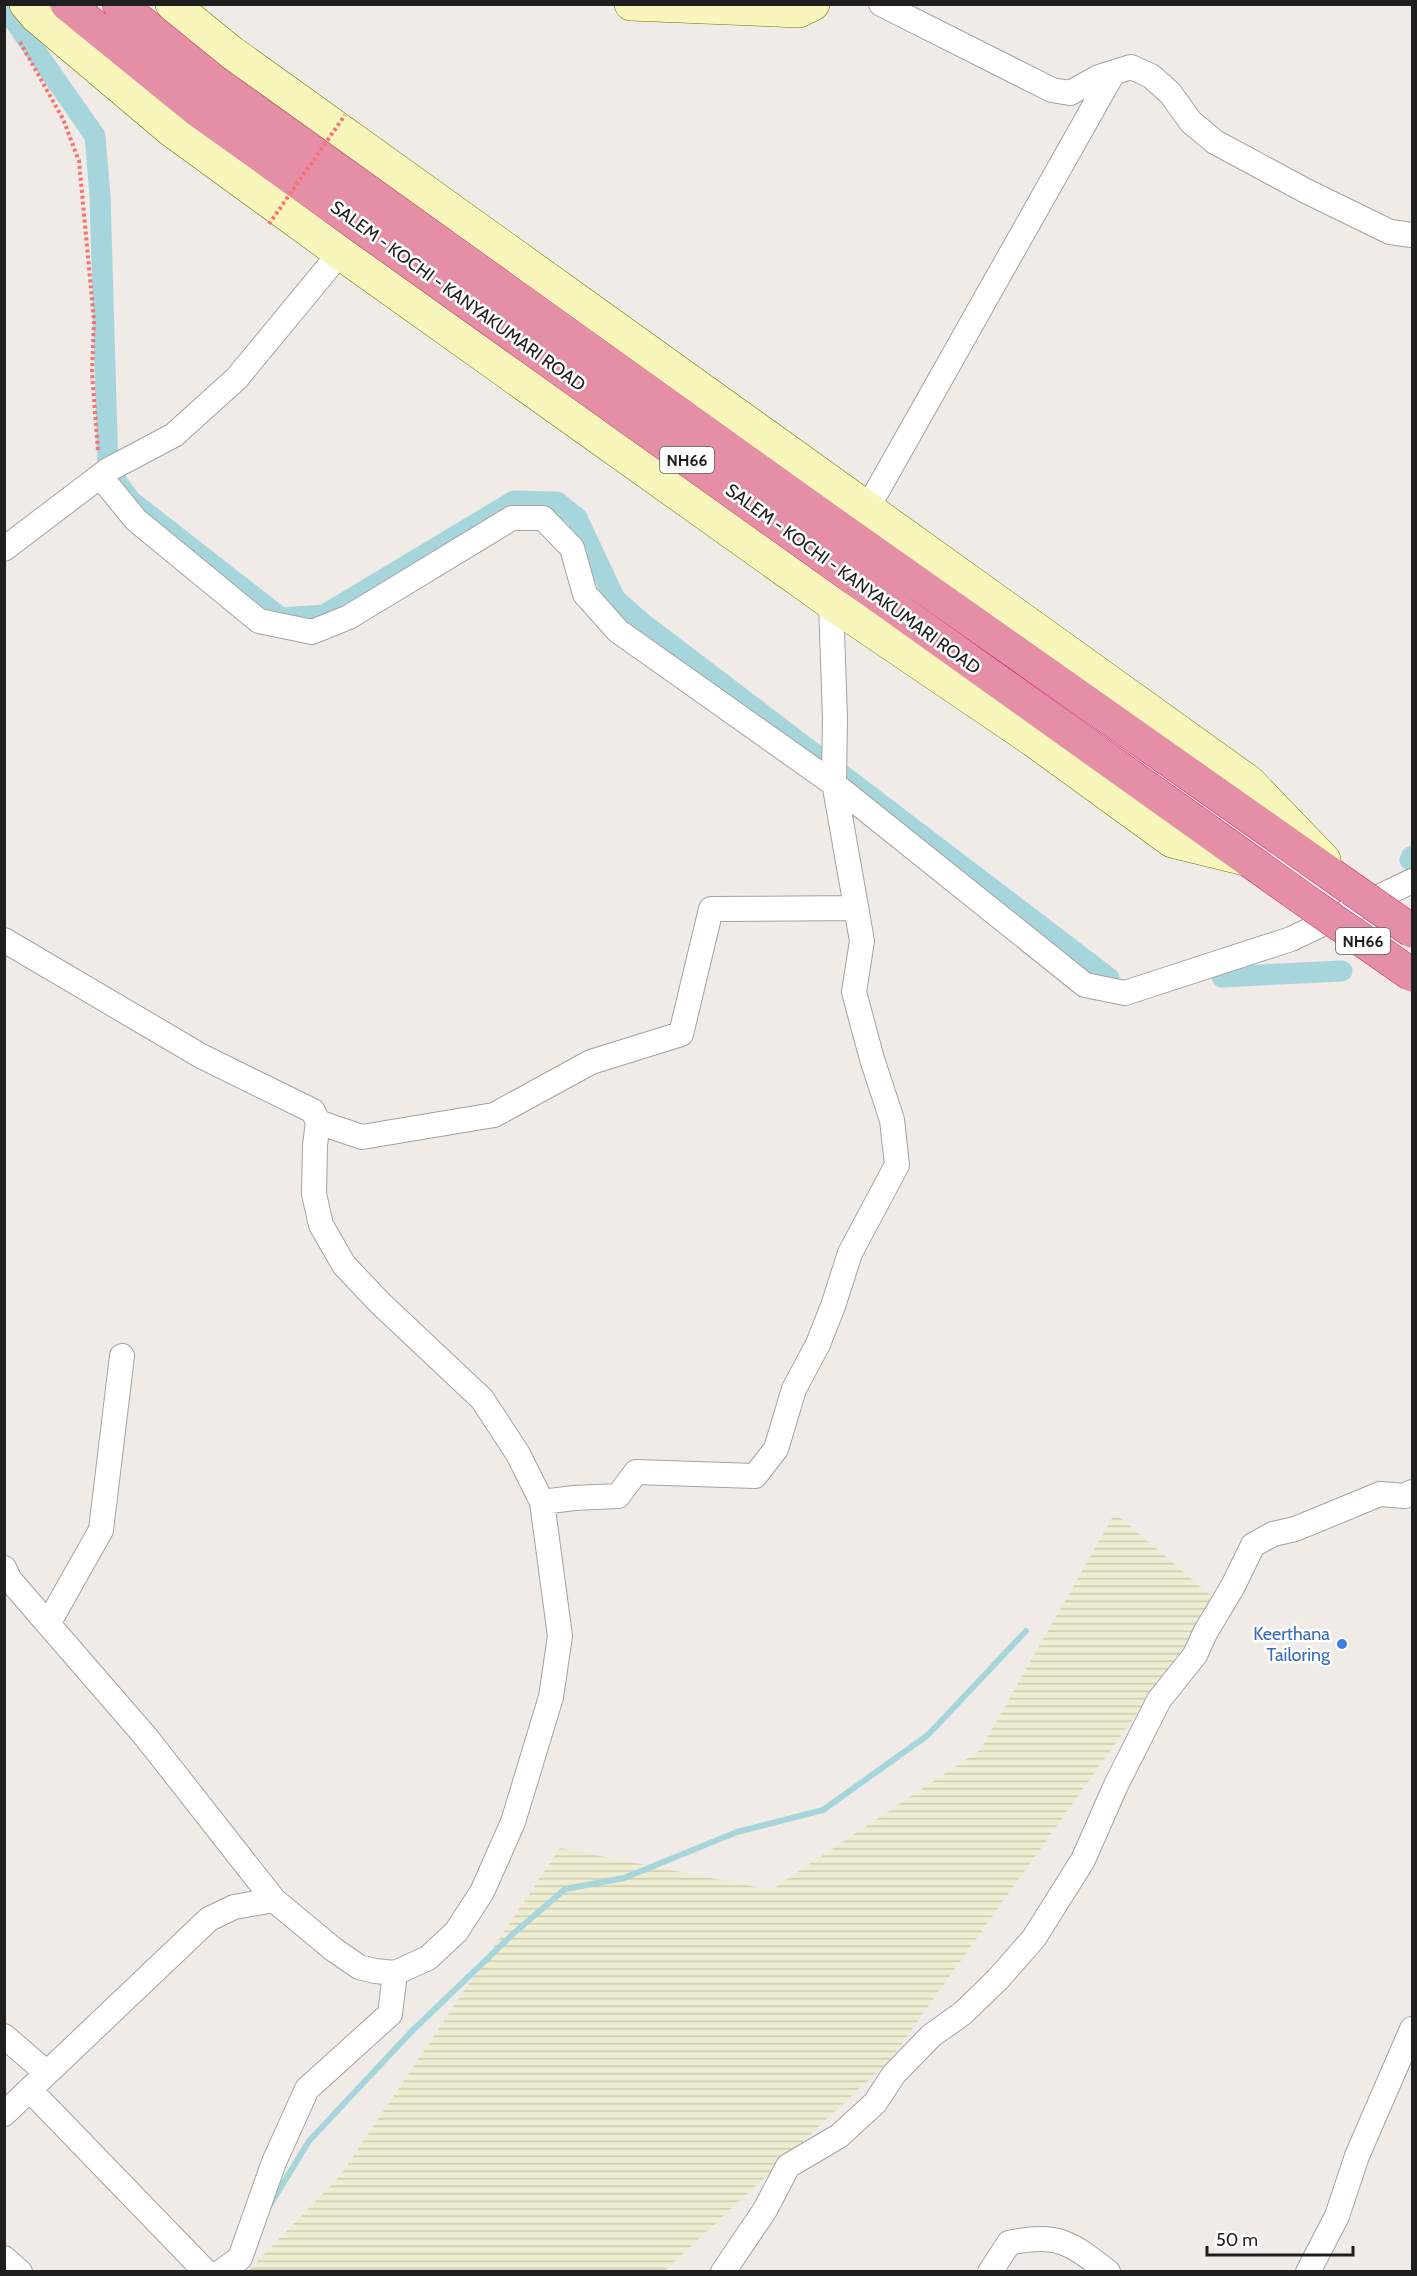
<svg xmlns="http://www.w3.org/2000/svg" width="1417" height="2276" font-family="Cabin,sans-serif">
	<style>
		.farmland { fill: url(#farmland-rules) }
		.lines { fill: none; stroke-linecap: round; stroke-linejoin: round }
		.stream { stroke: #a7d5dc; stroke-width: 6 }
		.canal { stroke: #a7d5dc; stroke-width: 21 }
		.street-casing { stroke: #a3a3a3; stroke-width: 26 }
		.secondary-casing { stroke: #747507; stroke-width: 34 }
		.highway-casing { stroke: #d82875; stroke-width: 34 }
		.path { stroke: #f7716f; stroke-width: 4; stroke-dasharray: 3 3; stroke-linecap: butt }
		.street { stroke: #fff; stroke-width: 24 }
		.secondary { stroke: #f8f6bb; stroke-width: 33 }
		.highway { stroke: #e58fa7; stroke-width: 33 }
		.highway-bridge-casing { stroke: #d82875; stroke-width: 34; stroke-linecap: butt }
		.path-bridge { stroke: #f7716f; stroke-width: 4; stroke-dasharray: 3 3; stroke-linecap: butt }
		.highway-bridge { stroke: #e58fa7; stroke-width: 33 }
		.shop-dot { fill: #3f7fe0; stroke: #fff; stroke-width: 2 }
		.labels { text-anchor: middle; stroke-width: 5; stroke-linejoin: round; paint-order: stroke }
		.shield { fill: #fff; stroke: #626262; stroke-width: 1.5 }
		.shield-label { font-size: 16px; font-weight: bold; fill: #1f1f1f }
		.street-label { font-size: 18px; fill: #1f1f1f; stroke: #fff }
		.shop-label { font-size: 18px; fill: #366cbe; stroke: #fff; text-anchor: end }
	</style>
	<defs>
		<pattern id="farmland-rules" width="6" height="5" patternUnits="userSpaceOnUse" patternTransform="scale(1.5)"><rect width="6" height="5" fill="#eeedd1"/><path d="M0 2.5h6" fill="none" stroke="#cccbb3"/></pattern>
	</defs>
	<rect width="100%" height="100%" fill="#f0ebe6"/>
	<!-- farmland -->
	<path class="farmland" d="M1115,1513L1217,1601L890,2060L665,2271L247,2272L340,2176L560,1848L771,1890L980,1750Z"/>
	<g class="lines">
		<!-- stream -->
		<path class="stream" d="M270,2205L309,2141L411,2032L513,1934L565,1889L624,1878L737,1832L823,1810L928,1735L1026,1631"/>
		<!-- canal -->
		<path class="canal" d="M4,6L95,136L100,196L108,470L131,501L281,618L324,615L514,501L557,502L577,518L615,599L641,622L1109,978
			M1410,860L1412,856
			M1222,977L1342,971"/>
		<defs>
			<path id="street" d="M881,4L1052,90L1070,93L1099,77L1131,67L1151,76L1170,93L1191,122L1215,142L1306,191L1390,232L1412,235
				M100,476L136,520L259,621L312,632L349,617L512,518H543L572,548L585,594L618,631L834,784L1085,985L1125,993L1291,939L1412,881
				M867,509L1113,73
				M4,549L108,470L174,435L237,378L340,253
				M4,940L201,1056L313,1111L318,1122L315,1145L314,1194L321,1225L344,1265L380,1303L482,1399L518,1454L542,1502L560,1636L551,1697L513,1822L482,1892L456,1932L428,1958L395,1973L375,1971L359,1967L333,1949L274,1900L146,1737L10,1580L4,1568
				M318,1122L362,1137L494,1115L591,1062L681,1034L711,909L855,908
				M542,1502L574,1498L618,1496L636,1472L755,1476L776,1449L794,1389L818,1344L833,1306L850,1253L897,1165L892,1120L872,1059L854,992L862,941L834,782L835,718L831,603
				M48,1624L101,1530L122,1356
				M4,2036L47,2073
				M30,2090L206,2272
				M4,2114L209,1919L234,1907L274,1900
				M4,2258L20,2272
				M221,2272L240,2258L274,2162L307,2089L390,2014L395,1973
				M723,2272L765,2210L788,2166L839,2136L875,2103L894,2074L932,2035L963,2013L998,1979L1034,1938L1083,1860L1116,1785L1159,1700L1195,1655L1205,1633L1233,1586L1253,1545L1273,1534L1295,1529L1380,1494L1405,1496L1412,1492
				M990,2272L1009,2243C1057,2232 1071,2243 1108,2272
				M1308,2272L1337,2216L1357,2156L1412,2029"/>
			<path id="secondary" d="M26,4L36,16L171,130L340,253L831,603L1033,740L1172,841L1245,859
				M172,4L231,52L1249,782L1324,860
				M631,4L799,11L813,4"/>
			<path id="highway" d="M67,4L196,109L1313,906
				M119,4L216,83L832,523L1352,889"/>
		</defs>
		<!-- street casing -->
		<use href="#street" class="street-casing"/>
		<!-- secondary casing -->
		<use href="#secondary" class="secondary-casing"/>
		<!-- highway casing -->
		<use href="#highway" class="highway-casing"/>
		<!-- path -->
		<path class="path" d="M20,42L63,119L79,161L94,321L92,373L98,451"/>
		<!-- street -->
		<use href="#street" class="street"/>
		<!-- secondary -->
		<use href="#secondary" class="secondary"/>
		<!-- highway -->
		<use href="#highway" class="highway"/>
		<defs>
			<path id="highway-bridge" d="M1352,889L1412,931
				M1313,906L1412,975"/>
		</defs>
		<!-- highway-bridge casing -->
		<use href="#highway-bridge" class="highway-bridge-casing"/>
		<!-- path-bridge -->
		<path class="path-bridge" d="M269,224L345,115"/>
		<!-- highway-bridge -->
		<use href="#highway-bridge" class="highway-bridge"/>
	</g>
	<!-- markers -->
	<circle class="shop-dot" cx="1342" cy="1644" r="6"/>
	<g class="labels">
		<!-- shield labels -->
		<g class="shield">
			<rect x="660" y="447" width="54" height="26" rx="4.5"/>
			<rect x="1336" y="928" width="54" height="26" rx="4.5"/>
		</g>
		<g class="shield-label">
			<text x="687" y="466">NH66</text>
			<text x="1363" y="947">NH66</text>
		</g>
		<!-- street labels -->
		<g class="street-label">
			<text transform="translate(458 296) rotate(36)" y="6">SALEM - KOCHI - KANYAKUMARI ROAD</text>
			<text transform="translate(853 579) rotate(36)" y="6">SALEM - KOCHI - KANYAKUMARI ROAD</text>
		</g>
		<!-- shop labels -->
		<g class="shop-label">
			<text x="1330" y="1640">Keerthana<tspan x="1330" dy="21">Tailoring</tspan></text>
		</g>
	</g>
	<!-- border -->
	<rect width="1417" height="2276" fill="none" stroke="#1f1f1f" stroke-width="12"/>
	<!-- scale -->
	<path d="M1207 2246v9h146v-9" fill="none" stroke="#1f1f1f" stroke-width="3"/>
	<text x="1216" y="2246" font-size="18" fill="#1f1f1f" stroke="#ffffff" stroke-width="4.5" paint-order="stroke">50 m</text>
</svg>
